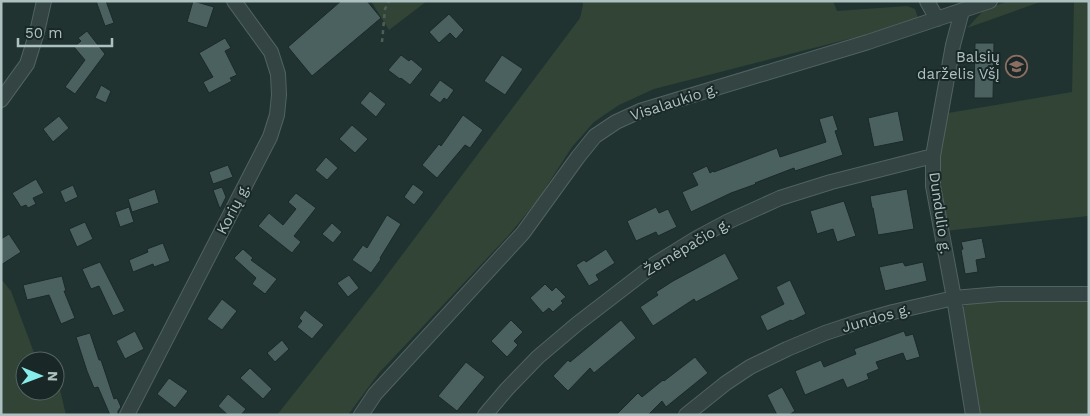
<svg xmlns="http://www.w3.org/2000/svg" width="1090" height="416" font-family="'Work Sans',sans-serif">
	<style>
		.green { fill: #314436 }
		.building { fill: #4b6160; stroke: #1b2a29 }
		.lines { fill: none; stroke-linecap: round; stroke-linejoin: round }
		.minor-casing { stroke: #516261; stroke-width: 16 }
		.path { stroke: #4d5f57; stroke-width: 2.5; stroke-dasharray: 4 4; stroke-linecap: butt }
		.minor { stroke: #334443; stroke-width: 14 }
		.labels { text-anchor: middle; stroke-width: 4; stroke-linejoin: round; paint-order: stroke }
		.poi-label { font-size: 15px; fill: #adc1c0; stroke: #192827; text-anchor: end }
		.street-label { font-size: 15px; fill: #adc1c0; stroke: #192827 }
	</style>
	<rect width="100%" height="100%" fill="#203331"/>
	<!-- green -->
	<path class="green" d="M371,1H427L389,30Z
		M582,1H833L837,11L907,6L915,9L919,21L654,89L619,105L594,122L572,147L537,201L508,236L379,373L348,415H277L378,287L580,18L583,5Z
		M1008,1H1043L967,28L984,10Z
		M1074,1H1089V216L944,231C942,206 937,181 939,156C940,141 944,127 948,113L1072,92Z
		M1,279L11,291L36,358L39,361H25V391H55V376L57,377L66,415H1Z
		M974,300H1089V415H976L962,308L968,303Z"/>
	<!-- building -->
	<path class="building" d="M96,1H106L114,23L105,26Z
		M193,1L214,7L207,28L187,22Z
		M341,1H367L381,18L312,76L288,47Z
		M449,14L464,30L456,39L450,33L439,43L429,32Z
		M87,31L105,54L75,94L65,87L85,60L74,47L81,41L78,38Z
		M225,38L231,48L225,51L237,75L230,78L232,81L209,93L203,82L213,77L199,53Z
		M975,43H994L993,98H974Z
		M401,55L409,61L411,59L423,69L410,85L401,78L400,79L388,70Z
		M502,55L523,69L505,95L484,81Z
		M440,80L454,90L447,100L444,98L440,103L429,95Z
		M101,85L111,91L106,103L95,98Z
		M370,91L386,104L376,117L360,103Z
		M898,111L904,141L874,147L868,118Z
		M463,115L483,130L470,148L465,145L437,178L422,165L439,144L441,146Z
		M833,115L838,130L835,131L843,155L795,171L794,168L755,183L756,184L731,193L691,212L682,192L698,185L692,173L707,166L710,173L713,171L714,172L777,148L780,157L826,142L819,119Z
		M59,116L69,128L53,142L43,129Z
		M352,125L368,139L355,153L339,139Z
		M326,157L338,168L327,180L315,170Z
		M228,165L233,177L213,184L209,172Z
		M36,179L44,193L33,198L36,204L28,208L26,205L21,207L12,193Z
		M413,184L424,192L414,205L404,197Z
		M73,185L78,197L65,203L60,191Z
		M222,187L226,197L220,209L213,190Z
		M155,189L159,203L132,212L128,199Z
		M907,189L914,229L878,235L873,208H872L870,196Z
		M296,193L316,208L294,236L301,242L292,253L258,226L269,213L283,225L296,209L288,202Z
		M844,201L856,236L837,242L833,229L817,234L810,211Z
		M129,207L134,222L120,227L115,212Z
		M656,207L659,213L668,209L677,227L658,236L656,232L636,241L627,221Z
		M387,215L401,224L380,258L381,259L371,273L352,260L363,245L367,248Z
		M85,222L93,239L77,247L69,229Z
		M332,223L342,232L333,243L322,234Z
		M9,234L21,252L1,265V239Z
		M982,238L986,258L976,260L978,272L965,274L961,250L963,249L961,242Z
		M163,243L170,261L154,267L153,264L133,272L129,260L148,252L147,249Z
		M243,249L253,258L251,260L277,279L265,294L252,284L256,278L234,258Z
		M606,249L615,263L596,275L599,280L589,286L576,265L584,260L586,262Z
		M725,253L739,279L696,302L694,299L653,326L640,307L658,295L656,292L673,281Z
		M100,262L125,311L113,316L99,286L91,289L82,269Z
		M903,262L905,266L923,262L927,281L885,291L879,267Z
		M349,275L359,288L348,297L337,283Z
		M62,276L66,291H64L75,318L61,324L49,295L27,300L23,285Z
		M790,280L806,314L792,321L791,320L767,331L760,316L784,304L776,287Z
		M545,284L552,291L556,287L566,297L561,301L563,303L553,312L549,308L543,313L530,298Z
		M222,299L237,311L222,330L207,319Z
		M305,310L324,325L312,339L297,327L302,321L299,318Z
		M511,320L523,332L514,341L518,345L507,357L491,341Z
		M621,320L636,338L594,373L590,368L568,391L553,376L568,360L570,362Z
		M135,331L144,349L125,359L116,341Z
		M904,331L906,336L913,334L920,357L906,361L903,353L876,362L879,369L867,374L869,379L847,388L843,379L805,395L795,371L821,360L824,367L856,354L854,349Z
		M90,333L99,360H101L114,399L117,398L121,407L118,411V415H110L98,387L94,388L87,371L76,337Z
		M282,340L289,349L275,362L267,353Z
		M695,357L708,373L666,407L662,401L648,415H616L638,393L642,397L663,380L664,381Z
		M466,362L485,377L457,411L438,396Z
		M250,368L272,389L263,399L240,378Z
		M169,378L188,391L175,408L157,394Z
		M782,387L795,411L789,415H777L767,395Z
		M228,394L246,409L241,415H228L218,406Z"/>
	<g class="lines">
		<defs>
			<path id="minor" d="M927,1L937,19
				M962,11L953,45L933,156V186L954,298L973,415
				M1,100L27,64L37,32L44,1
				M127,415L270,137L277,115L279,95L278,74L271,52L234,1
				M361,415L375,394L523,233L578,157L595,136L616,122L640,111L868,42L990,1
				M485,415L507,389L538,357L577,324L655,264L697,238L727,222L780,198L831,182L933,156
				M686,415L726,383L750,367L787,349L825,333L858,322L893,312L954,298L1000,294H1089"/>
		</defs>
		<!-- minor casing -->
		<use href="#minor" class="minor-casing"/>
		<!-- path -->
		<path class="path" d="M382,42L385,9L389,1"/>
		<!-- minor -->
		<use href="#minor" class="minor"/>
	</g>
	<!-- icons -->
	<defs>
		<symbol id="school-ring" viewBox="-11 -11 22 22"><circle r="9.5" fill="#192827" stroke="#8d6e63" stroke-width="1.5"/><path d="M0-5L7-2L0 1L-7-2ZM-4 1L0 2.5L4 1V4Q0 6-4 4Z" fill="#8d6e63"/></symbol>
	</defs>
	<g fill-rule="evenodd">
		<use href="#school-ring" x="1004" y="54" width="25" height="25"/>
	</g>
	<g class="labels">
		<!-- poi labels -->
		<g class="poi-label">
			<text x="1000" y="62">Balsių<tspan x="1000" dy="17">darželis VšĮ</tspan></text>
		</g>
		<!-- street labels -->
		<g class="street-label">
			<text transform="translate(674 102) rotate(-18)" y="5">Visalaukio g.</text>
			<text transform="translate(233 209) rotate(-63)" y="5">Korių g.</text>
			<text transform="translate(940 213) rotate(82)" y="5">Dundulio g.</text>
			<text transform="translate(687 247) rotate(-31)" y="5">Žemėpačio g.</text>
			<text transform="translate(876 318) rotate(-16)" y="5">Jundos g.</text>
		</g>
	</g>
	<!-- border -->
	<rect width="1090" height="416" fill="none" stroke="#adc1c0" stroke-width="5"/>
	<!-- north arrow -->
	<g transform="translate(40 376) rotate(91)"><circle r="24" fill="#192827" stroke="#546564"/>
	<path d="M0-4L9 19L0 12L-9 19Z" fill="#87ecea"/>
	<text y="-8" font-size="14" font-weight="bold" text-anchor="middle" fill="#adc1c0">N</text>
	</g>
	<!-- scale -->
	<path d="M18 38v8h94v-8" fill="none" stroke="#adc1c0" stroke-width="2.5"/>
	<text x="25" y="38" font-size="15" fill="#adc1c0" stroke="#192827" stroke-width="4" paint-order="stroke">50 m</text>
</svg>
